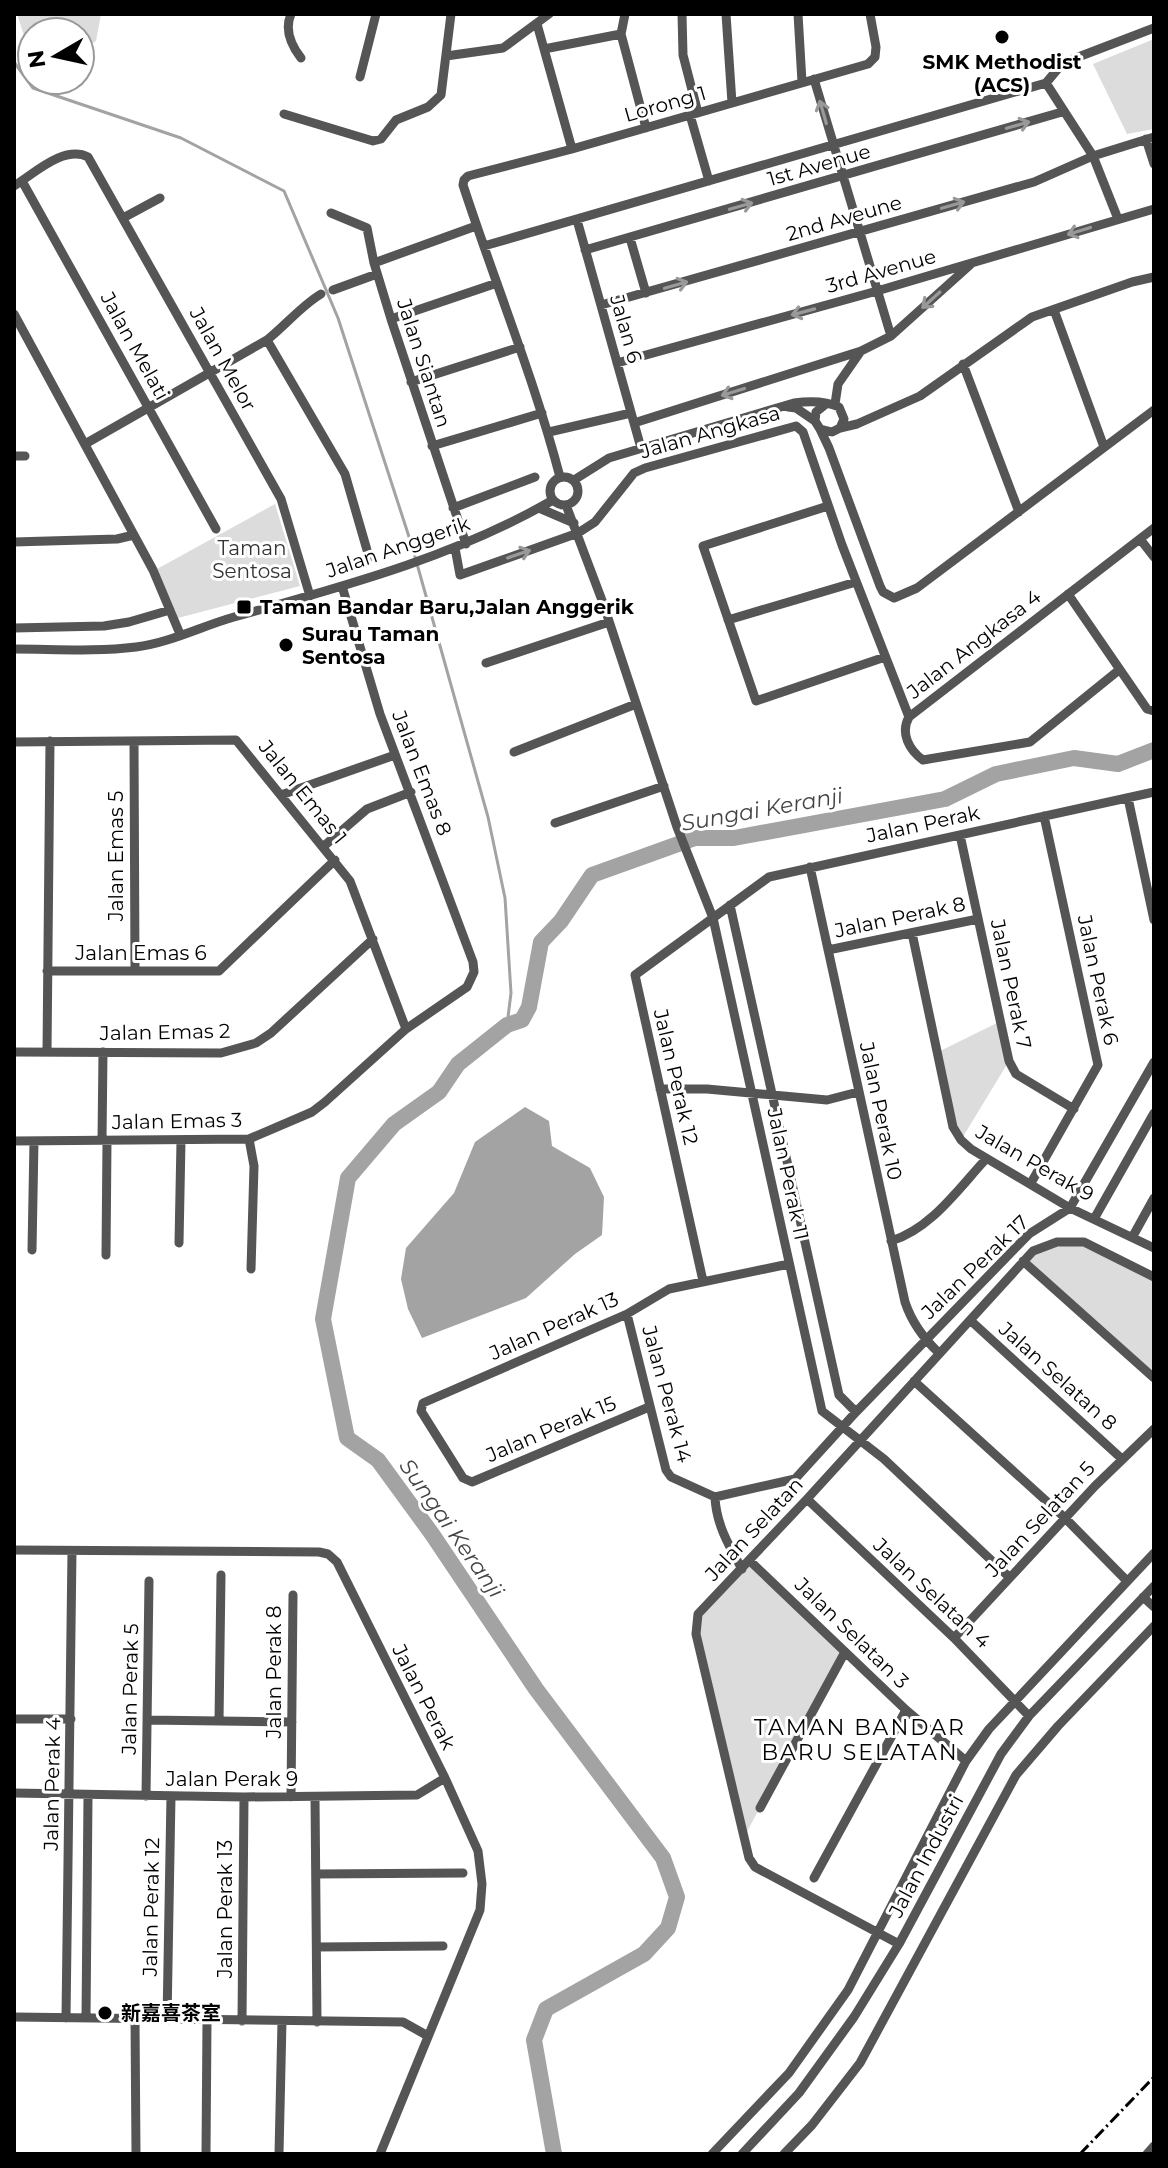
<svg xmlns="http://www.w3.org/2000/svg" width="1168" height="2168" font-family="Montserrat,'Noto Sans SC',sans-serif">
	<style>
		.green { fill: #dcdcdc }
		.water { fill: #a3a3a3 }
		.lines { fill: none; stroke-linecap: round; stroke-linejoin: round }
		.stream { stroke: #a3a3a3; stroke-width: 3 }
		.river { stroke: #a3a3a3; stroke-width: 16 }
		.minor { stroke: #555; stroke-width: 9 }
		.rail { stroke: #000; stroke-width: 3; stroke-dasharray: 12 4 2 4; stroke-linecap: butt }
		.oneway { stroke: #999 }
		.poi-dot { fill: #000; stroke: #fff; stroke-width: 3 }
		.labels { text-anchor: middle; stroke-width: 6; stroke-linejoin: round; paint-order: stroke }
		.poi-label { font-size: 20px; font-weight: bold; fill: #000; stroke: #fff; text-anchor: start }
		.street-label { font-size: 20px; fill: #000; stroke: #fff }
		.park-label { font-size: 20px; fill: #333; stroke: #fff }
		.water-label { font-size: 22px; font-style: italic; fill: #444; stroke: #fff }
		.neighbourhood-label { font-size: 22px; letter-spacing: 2px; fill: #000; stroke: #fff }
	</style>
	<rect width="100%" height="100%" fill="#fff"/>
	<!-- green -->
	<path class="green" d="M17,14H101L96,41L80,51V32H32V50L28,48Z
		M1154,39V129L1127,134L1093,64Z
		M275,504L300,586L178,618L157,569Z
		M1001,1021L1009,1061L961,1140L938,1052Z
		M1084,1242L1154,1277V1378L1023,1261L1033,1251Z
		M750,1561L845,1652L744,1837L696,1624L724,1587Z"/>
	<!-- water -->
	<path class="water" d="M525,1107L549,1121L552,1146L590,1168L604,1197L602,1235L575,1254L526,1298L422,1338L408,1309L401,1279L406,1248L454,1193L475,1142Z"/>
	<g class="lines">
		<!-- stream -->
		<path class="stream" d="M14,62L33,88L181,138L284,191L338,318L412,546L488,817L505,898L511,993L507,1025"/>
		<!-- river -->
		<path class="river" d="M554,2154L534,2040L546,2009L644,1954L668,1928L677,1897L663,1858L536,1689L432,1534L378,1460L347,1438L323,1319L348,1178L394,1124L439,1092L458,1064L507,1025L522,1020L529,1007L541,942L561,921L592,875L695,838H734L945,799L996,774L1074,758L1118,764L1154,750"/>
		<!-- minor -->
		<path class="minor" d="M291,14C284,30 291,45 301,58
			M625,14L621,34L646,128
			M682,14L683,55L698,113
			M726,14L732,103
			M798,14L802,82
			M537,24L572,149
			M544,49L621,34
			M446,56L503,48L549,14
			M360,77L376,14
			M814,79L891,336
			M1046,83L1093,156L1118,219
			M284,114L373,141L381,139L396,120L428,107L441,95L451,14
			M690,115L709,181
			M1146,139L1154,164
			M22,181L216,529
			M14,186C35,173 64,145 88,157L281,499L310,596
			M331,213L367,228L374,263L391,319L466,544
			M123,218L160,198
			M577,220L641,448
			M630,238L646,293
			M484,246L1046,83L1061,65L1073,59L1154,28
			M585,250L1062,112
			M374,263L476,226
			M333,290L377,274
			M601,305L1034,182L1093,156L1154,137
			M1054,310L1104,447
			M14,314L153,570L180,634
			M391,319L497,283
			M267,340L345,474L369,557
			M617,363L877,291L1154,209
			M963,364L1019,512
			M411,382L520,347
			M835,404L838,384L861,351L891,336L970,265
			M788,407L796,408L815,421
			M634,423L861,351
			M840,428L857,424L920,396L1032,317L1132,282L1154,277
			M820,429L829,448L880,586L883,592L894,598L917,588L1154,410
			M549,432L631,413
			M85,444L267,340C286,325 301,306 321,294
			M432,446L542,413
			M14,456H25
			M550 491a14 14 0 1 1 28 0a14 14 0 1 1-28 0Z
			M560,477C534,378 495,283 463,185L464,180L468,176L572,149L868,64L875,57L876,47L870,14
			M574,480L609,458L794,403C808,401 826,401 839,407L844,419L840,428L832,432L820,429L815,421L816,412L826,404
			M566,505L603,603L677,827L713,918L822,1411L884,1459L1009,1577
			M828,506L703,546L756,701L885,657
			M453,508L535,477
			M539,508L574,523
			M1140,539L1154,557
			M14,542L117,539L134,535
			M455,548L460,575L578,533L595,522L634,473L645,468L796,426L803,432L842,545L909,717
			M1068,594L1147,709L1154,711
			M728,620L856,582
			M14,628L104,626L129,622L170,610
			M14,649C54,649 96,652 136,647C169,643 202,626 234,617C344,586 454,557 553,500
			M486,663L609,622
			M1119,670L1030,742L923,760C909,750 900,733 909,717L1154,528
			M134,741L135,971
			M14,742L236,740L350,881L406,1029
			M514,752L636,704
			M281,795L395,755
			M1128,798L1154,920
			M555,823L664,786
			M960,835L1009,1061L1016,1074L1074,1109
			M324,846L367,809L411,792
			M810,867L905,1302C912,1323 923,1338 939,1353
			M730,905L839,1395L856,1412
			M912,933L953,1127L961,1140L971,1149L1070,1208L1154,1248
			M828,950L978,919
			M47,971H219L335,860
			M14,1052L221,1053L256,1043L271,1033L373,939
			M47,1052L50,741
			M660,1089H707L827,1100L858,1092
			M249,1139L254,1166L251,1269
			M102,1140L103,1052
			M14,1141L249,1139L312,1112L325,1102L406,1029L467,987L474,972L473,962L380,714L342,586
			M1031,1183L1098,1065L1044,816
			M1094,1219L1154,1113
			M1133,1236L1154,1198
			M891,1241C931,1229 959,1188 986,1159
			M179,1243L181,1141
			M32,1250L34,1141
			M106,1255L107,1141
			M1023,1261L1154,1378
			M703,1281L635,975L769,877L1154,792
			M627,1314L666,1470L671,1477L715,1497L795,1479L856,1412L1029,1234L1070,1208L1154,1062
			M970,1320L1122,1459
			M914,1381L1065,1518L1127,1581
			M649,1407L472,1482L463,1478L421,1411L423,1403L627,1314L669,1289L789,1264
			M715,1497C716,1524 729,1546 742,1569
			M807,1499L954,1638L1029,1716
			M14,1550L319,1552L328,1554L337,1562L445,1778L478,1851L482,1884L480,1910L380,2154
			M750,1561L906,1710L966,1761
			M1143,1597L1154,1607
			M954,1638L1095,1486L1154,1429
			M14,1719H71
			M147,1720L292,1722
			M219,1721L221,1575
			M14,1793L244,1797L417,1795L445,1778
			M146,1796L149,1581
			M291,1797L293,1595
			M315,1797L317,2022
			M760,1808L845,1652
			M316,1874L463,1873
			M814,1878L906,1710
			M899,1944L755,1867L749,1858L744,1837L696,1634L698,1614L807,1499L1033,1251L1057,1242H1084L1154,1277
			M317,1947L443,1946
			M14,2017L403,2022L428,2036
			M66,2018L72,1551
			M86,2018L88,1796
			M135,2019L136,2154
			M167,2020L171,1796
			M242,2021L244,1797
			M206,2154L207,2020
			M279,2154L282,2021
			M712,2154L789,2073L848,1990L966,1761L989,1729L1154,1553
			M742,2154L799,2093L854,2017L899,1944L1001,1754L1029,1716L1154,1586
			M784,2154L812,2125L860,2063L1016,1775L1058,1726L1154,1626
			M1147,2154L1154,2146"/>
		<!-- rail -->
		<path class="rail" d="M1080,2154L1154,2077"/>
	</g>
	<!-- one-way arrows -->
	<defs><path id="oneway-shaft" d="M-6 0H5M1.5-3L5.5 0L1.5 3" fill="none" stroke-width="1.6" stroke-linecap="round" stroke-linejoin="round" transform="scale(2)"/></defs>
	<g class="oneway">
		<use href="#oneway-shaft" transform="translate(823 112) rotate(-106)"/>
		<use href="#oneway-shaft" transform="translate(1018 125) rotate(-16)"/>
		<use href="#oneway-shaft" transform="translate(953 205) rotate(-16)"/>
		<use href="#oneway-shaft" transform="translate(741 206) rotate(-16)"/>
		<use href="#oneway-shaft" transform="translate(1079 231) rotate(163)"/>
		<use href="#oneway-shaft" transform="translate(676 285) rotate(-16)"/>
		<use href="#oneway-shaft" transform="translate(931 300) rotate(138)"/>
		<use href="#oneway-shaft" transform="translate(803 312) rotate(165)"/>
		<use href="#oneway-shaft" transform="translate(733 392) rotate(163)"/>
		<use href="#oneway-shaft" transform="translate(519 554) rotate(-19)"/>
	</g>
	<!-- markers -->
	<g class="poi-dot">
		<circle cx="1002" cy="37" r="8"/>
		<rect x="236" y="599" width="16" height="16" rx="4"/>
		<circle cx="286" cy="645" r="8"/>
		<circle cx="105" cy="2013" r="8"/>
	</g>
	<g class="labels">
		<!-- poi labels -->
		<g class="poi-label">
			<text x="1002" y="69" text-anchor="middle">SMK Methodist<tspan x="1002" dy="23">(ACS)</tspan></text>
			<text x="260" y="614">Taman Bandar Baru,Jalan Anggerik</text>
			<text x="302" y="641">Surau Taman<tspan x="302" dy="23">Sentosa</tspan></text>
			<text x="121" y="2020">新嘉喜茶室</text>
		</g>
		<!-- street labels -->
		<g class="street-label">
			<text transform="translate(665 104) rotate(-16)" y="7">Lorong 1</text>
			<text transform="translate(819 165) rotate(-16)" y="7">1st Avenue</text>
			<text transform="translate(844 218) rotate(-16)" y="7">2nd Aveune</text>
			<text transform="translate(881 271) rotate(-16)" y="7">3rd Avenue</text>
			<text transform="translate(626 329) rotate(74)" y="7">Jalan 6</text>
			<text transform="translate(135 346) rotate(61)" y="7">Jalan Melati</text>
			<text transform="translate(223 359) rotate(61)" y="7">Jalan Melor</text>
			<text transform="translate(424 363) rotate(72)" y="7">Jalan Siantan</text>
			<text transform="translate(710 432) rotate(-16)" y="7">Jalan Angkasa</text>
			<text transform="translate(398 547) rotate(-19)" y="7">Jalan Anggerik</text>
			<text transform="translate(974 644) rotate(-38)" y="7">Jalan Angkasa 4</text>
			<text transform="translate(422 773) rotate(69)" y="7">Jalan Emas 8</text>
			<text transform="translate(303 792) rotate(51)" y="7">Jalan Emas 1</text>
			<text transform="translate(923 824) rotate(-12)" y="7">Jalan Perak</text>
			<text transform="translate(116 856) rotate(-90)" y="7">Jalan Emas 5</text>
			<text transform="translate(900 917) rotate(-12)" y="7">Jalan Perak 8</text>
			<text x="141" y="960">Jalan Emas 6</text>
			<text transform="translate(1098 980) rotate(78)" y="7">Jalan Perak 6</text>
			<text transform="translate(1011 984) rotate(78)" y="7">Jalan Perak 7</text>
			<text transform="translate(165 1032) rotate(-1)" y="7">Jalan Emas 2</text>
			<text transform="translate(676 1077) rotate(77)" y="7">Jalan Perak 12</text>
			<text transform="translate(881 1111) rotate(78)" y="7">Jalan Perak 10</text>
			<text transform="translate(177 1121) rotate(-1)" y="7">Jalan Emas 3</text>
			<text transform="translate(1035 1163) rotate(30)" y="7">Jalan Perak 9</text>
			<text transform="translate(788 1174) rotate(78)" y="7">Jalan Perak 11</text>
			<text transform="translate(975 1267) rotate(-44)" y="7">Jalan Perak 17</text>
			<text transform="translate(554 1326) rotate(-24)" y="7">Jalan Perak 13</text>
			<text transform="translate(1058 1376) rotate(42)" y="7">Jalan Selatan 8</text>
			<text transform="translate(667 1394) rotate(75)" y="7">Jalan Perak 14</text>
			<text transform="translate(551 1429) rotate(-23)" y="7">Jalan Perak 15</text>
			<text transform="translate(1040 1519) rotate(-47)" y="7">Jalan Selatan 5</text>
			<text transform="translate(754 1529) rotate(-47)" y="7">Jalan Selatan</text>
			<text transform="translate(932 1593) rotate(43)" y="7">Jalan Selatan 4</text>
			<text transform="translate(852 1633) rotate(44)" y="7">Jalan Selatan 3</text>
			<text transform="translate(274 1672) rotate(-90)" y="7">Jalan Perak 8</text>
			<text transform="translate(130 1689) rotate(-89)" y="7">Jalan Perak 5</text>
			<text transform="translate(424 1697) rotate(63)" y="7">Jalan Perak</text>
			<text x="232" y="1786">Jalan Perak 9</text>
			<text transform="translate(52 1784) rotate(-89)" y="7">Jalan Perak 4</text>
			<text transform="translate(926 1856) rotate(-62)" y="7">Jalan Industri</text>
			<text transform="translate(151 1907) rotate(-89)" y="7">Jalan Perak 12</text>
			<text transform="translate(225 1909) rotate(-90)" y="7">Jalan Perak 13</text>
		</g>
		<!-- park labels -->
		<g class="park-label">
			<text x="252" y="555">Taman<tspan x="252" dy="23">Sentosa</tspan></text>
		</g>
		<!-- water labels -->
		<g class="water-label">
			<text transform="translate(762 809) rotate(-10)" y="8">Sungai Keranji</text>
			<text transform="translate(452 1528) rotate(55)" y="8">Sungai Keranji</text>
		</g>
		<!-- neighbourhood labels -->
		<g class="neighbourhood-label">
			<text x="860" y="1735">TAMAN BANDAR<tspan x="860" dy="25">BARU SELATAN</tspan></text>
		</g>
	</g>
	<!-- border -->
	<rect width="1168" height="2168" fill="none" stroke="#000000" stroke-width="32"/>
	<!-- north arrow -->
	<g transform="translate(56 56) rotate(261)"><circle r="38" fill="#ffffff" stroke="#999999" stroke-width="2"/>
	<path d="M0-6L14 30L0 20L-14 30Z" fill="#000000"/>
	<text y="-12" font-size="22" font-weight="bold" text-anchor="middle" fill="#000000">N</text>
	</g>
</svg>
